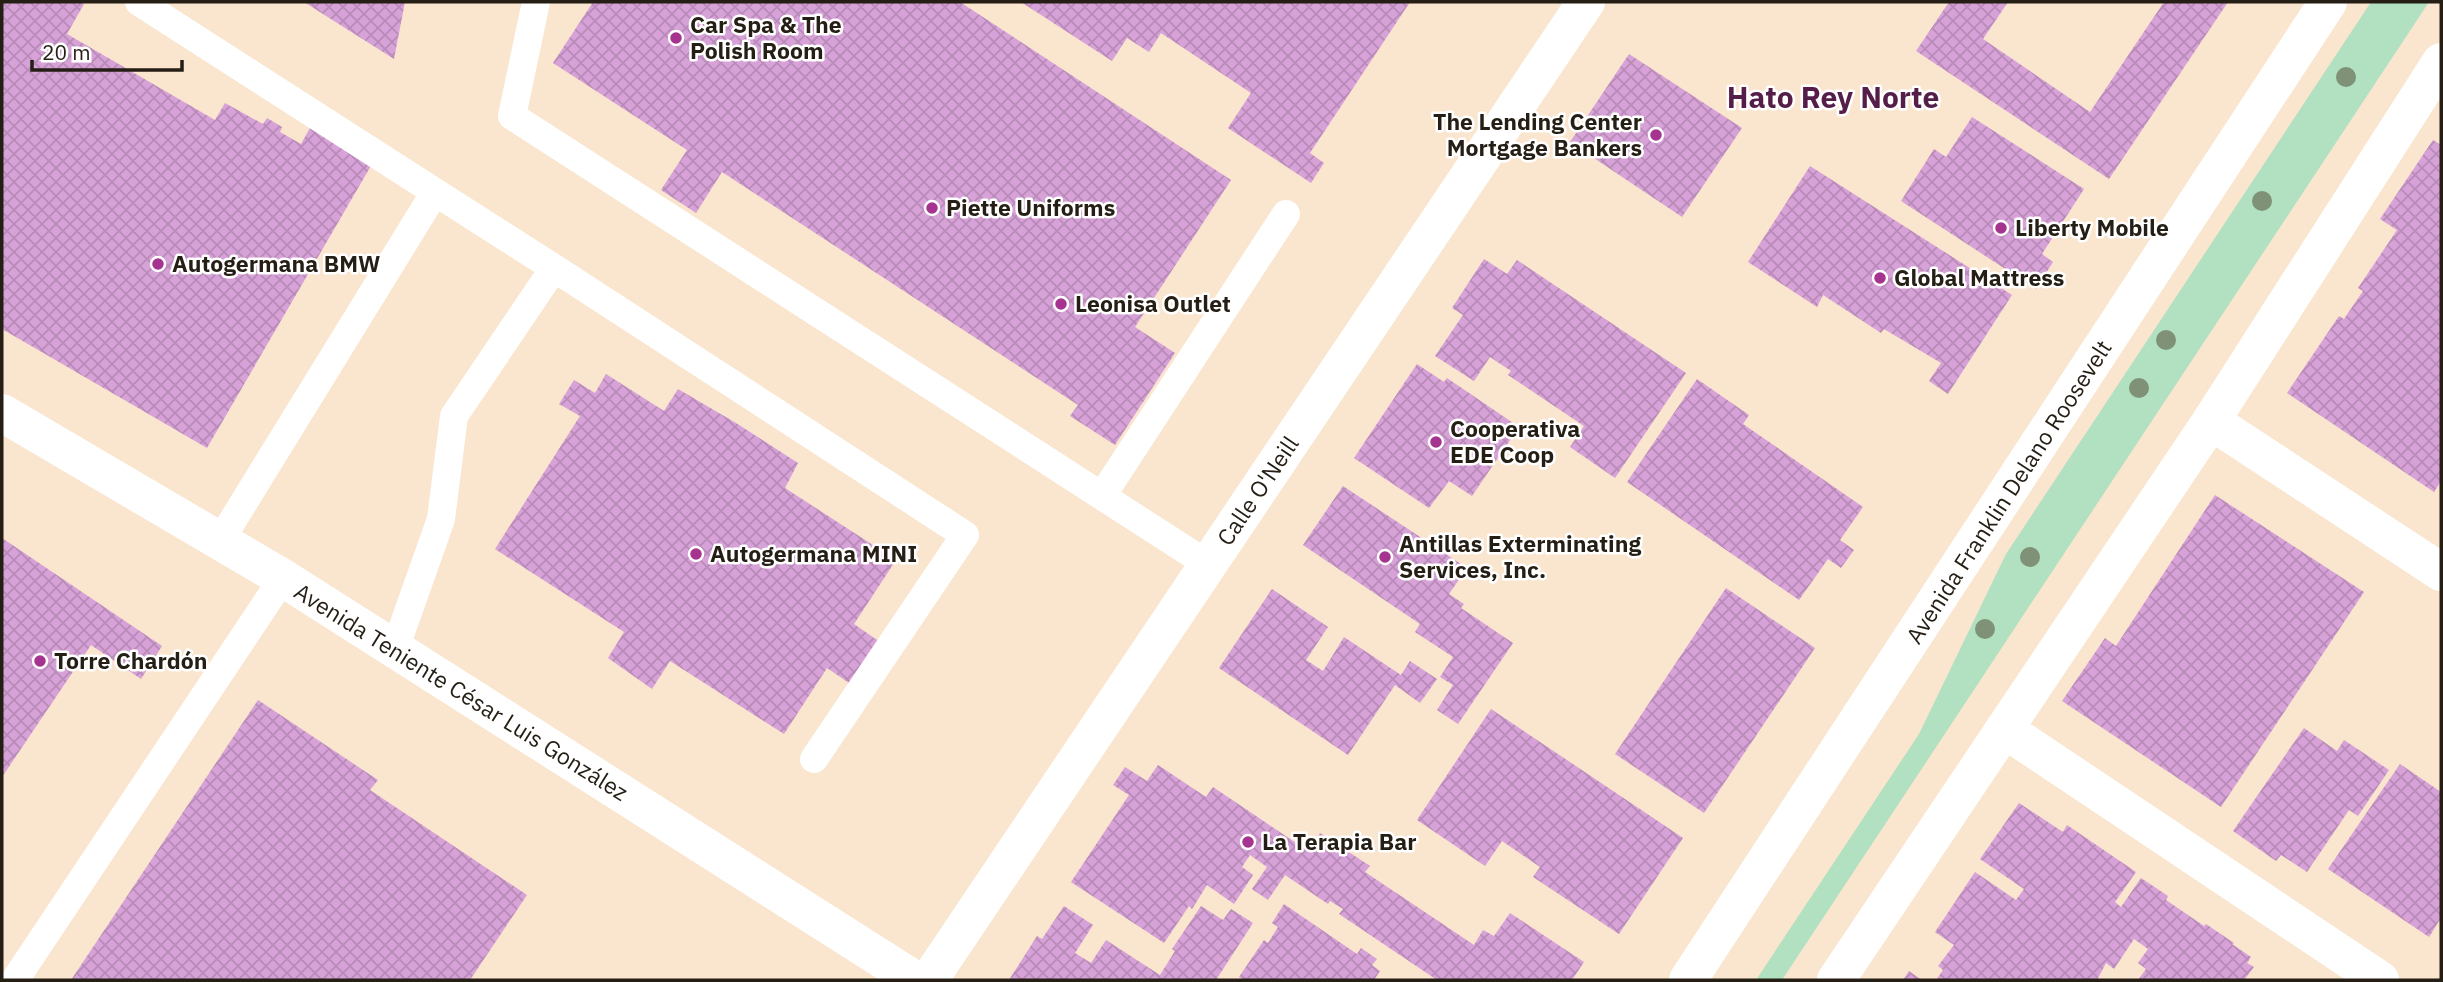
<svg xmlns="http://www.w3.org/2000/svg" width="2443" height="982" font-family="'IBM Plex Sans',sans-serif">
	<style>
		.green { fill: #b1e1c1 }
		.building { fill: url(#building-cross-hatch) }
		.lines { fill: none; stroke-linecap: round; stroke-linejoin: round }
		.lane { stroke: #fff; stroke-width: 28 }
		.street { stroke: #fff; stroke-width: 38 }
		.secondary { stroke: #fff; stroke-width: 38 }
		.tree { fill: #7f9278 }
		.poi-dot { fill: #a5338f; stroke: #fff; stroke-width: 2.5 }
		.labels { text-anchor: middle; stroke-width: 5; stroke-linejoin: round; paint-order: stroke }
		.poi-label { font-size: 23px; font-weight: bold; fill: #251e15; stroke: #fff; text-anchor: start }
		.street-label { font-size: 23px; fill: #251e15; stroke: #fff }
		.district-label { font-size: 30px; font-weight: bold; fill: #551e49; stroke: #fff }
	</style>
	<defs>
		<pattern id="building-cross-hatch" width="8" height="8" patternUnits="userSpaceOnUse" patternTransform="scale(1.75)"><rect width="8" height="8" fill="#d7a2d7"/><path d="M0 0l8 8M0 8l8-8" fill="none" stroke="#b88bb8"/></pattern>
	</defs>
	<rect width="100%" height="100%" fill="#fae5ce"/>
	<!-- green -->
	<path class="green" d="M2371,2H2429L1782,980H1756L1919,734L2006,554Z"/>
	<!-- building -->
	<path class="building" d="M2,2H80L84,4L67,34L215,120L225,103L263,124L267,118L282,127L280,132L301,144L310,128L372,164L207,448L2,329Z
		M304,2H405L394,59Z
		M593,2H960L1231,180L1135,327L1175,353L1115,445L1070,416L1078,405L722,172L696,213L661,190L687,150L553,63Z
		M1021,2H1410L1310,153L1324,163L1311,183L1228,128L1251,93L1161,33L1149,52L1127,38L1112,61Z
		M1949,2H2008L1983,39L2090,112L2164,2H2228L2109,179L1916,51Z
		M1629,54L1742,128L1682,217L1570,142Z
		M1972,117L2084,189L2042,254L2053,262L2036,289L1901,201L1934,149L1946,157Z
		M2433,140L2441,145V481L2434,492L2287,393L2339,316L2344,319L2363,291L2358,288L2397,230L2380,219Z
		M1810,166L2012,295L1948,394L1929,381L1941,363L1884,329L1881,333L1823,295L1817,307L1748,262Z
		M1484,259L1507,274L1517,260L1686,373L1615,478L1570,447L1584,426L1508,375L1511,371L1490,357L1474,381L1435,356L1463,315L1452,308Z
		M1417,364L1444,382L1447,378L1519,427L1472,496L1449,481L1429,508L1354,458Z
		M606,374L664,411L678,389L736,423L798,463L785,488L896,560L854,624L880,642L852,685L827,668L784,734L670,661L652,689L608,658L624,632L495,549L580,416L559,404L574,380L595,393Z
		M1697,379L1749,415L1743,424L1863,507L1840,540L1854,550L1841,568L1828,559L1799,600L1627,482Z
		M1343,486L1467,568L1449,594L1464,604L1461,608L1513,643L1458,724L1437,710L1453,685L1440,677L1453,657L1415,632L1420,624L1303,545Z
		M2215,495L2364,592L2221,807L2062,701L2105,638L2116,646Z
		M2,538L162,646L141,679L91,645L2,777Z
		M1726,588L1815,648L1704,813L1615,754Z
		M1272,589L1328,627L1306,660L1323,671L1344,637L1401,675L1410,661L1437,679L1420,703L1395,685L1348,755L1219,668Z
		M258,700L378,780L370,790L527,895L470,980H71Z
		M1491,709L1683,838L1619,934L1533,877L1540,867L1502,841L1485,866L1417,820Z
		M2304,728L2337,751L2344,740L2389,770L2358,816L2349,810L2307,872L2281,855L2276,861L2233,831Z
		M2400,764L2441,792V918L2429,937L2328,869Z
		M1158,765L1206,797L1213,787L1308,851L1320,833L1370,866L1365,872L1474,945L1483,930L1494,936L1510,913L1584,962L1572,980H1437L1339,914L1343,909L1330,901L1328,904L1285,875L1268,900L1252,889L1267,867L1250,855L1242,867L1253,875L1234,904L1207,885L1192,909L1189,906L1164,943L1071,882L1129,795L1113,785L1125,767L1147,781Z
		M2019,803L2063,832L2067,825L2136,872L2115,902L2121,907L2141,878L2168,896L2166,900L2204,926L2206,924L2234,943L2232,944L2251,957L2247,963L2254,967L2244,980H2138L2146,969L2138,963L2148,949L2134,939L2114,969L2106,963L2097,980H1936L1943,970L1938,966L1954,945L1935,932L1975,872L2016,900L2024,889L1980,859Z
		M1284,904L1357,954L1361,948L1377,959L1372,965L1380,971L1374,980H1244L1239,977L1264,940L1268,943L1278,927L1272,923Z
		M1064,906L1093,925L1075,953L1091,963L1106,940L1160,975L1175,951L1172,949L1201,906L1223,920L1231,909L1253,923L1216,980H1009L1037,936L1042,939Z
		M1909,971L1922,980H1903Z"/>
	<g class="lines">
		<!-- lane -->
		<path class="lane" d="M139,2L435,192
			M536,2L512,116L1209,565
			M1102,496L1286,214
			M220,541L435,192L554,268
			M395,649L441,519L454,416L554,268L965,535L814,759
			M15,980L283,578"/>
		<!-- street -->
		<path class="street" d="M2211,421L2441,572
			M2004,729L2380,980
			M929,980L1586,2"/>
		<!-- secondary -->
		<path class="secondary" d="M2,413L283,578L915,980
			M1688,980L2328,2
			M1836,980L2211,421L2441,62"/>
	</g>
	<!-- trees -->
	<g class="tree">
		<circle cx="2346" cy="77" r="10"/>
		<circle cx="2262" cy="201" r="10"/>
		<circle cx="2166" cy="340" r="10"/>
		<circle cx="2139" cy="388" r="10"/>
		<circle cx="2030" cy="557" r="10"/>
		<circle cx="1985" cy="629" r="10"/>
	</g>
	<!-- markers -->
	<g class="poi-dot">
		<circle cx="676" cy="38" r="7"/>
		<circle cx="1656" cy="135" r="7"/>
		<circle cx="932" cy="208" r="7"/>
		<circle cx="2001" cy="228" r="7"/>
		<circle cx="158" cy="264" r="7"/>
		<circle cx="1880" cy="278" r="7"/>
		<circle cx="1061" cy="304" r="7"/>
		<circle cx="1436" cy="442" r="7"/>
		<circle cx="696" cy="554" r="7"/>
		<circle cx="1385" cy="557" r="7"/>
		<circle cx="40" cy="661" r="7"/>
		<circle cx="1248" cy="842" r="7"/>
	</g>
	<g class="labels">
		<!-- poi labels -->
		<g class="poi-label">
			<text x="690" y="33">Car Spa &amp; The<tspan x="690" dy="26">Polish Room</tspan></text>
			<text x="1642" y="130" text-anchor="end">The Lending Center<tspan x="1642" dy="26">Mortgage Bankers</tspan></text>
			<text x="946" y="216">Piette Uniforms</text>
			<text x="2015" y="236">Liberty Mobile</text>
			<text x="172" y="272">Autogermana BMW</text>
			<text x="1894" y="286">Global Mattress</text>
			<text x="1075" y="312">Leonisa Outlet</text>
			<text x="1450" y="437">Cooperativa<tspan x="1450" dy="26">EDE Coop</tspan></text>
			<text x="1399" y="552">Antillas Exterminating<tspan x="1399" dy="26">Services, Inc.</tspan></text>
			<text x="710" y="562">Autogermana MINI</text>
			<text x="54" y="669">Torre Chardón</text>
			<text x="1262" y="850">La Terapia Bar</text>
		</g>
		<!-- street labels -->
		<g class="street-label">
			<text transform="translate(1258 491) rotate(-56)" y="8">Calle O'Neill</text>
			<text transform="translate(2009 492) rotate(-57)" y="8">Avenida Franklin Delano Roosevelt</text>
			<text transform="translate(461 692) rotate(32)" y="8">Avenida Teniente César Luis González</text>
		</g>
		<!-- district labels -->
		<g class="district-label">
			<text x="1833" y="108">Hato Rey Norte</text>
		</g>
	</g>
	<!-- border -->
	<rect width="2443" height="982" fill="none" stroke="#251e15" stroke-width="7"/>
	<!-- scale -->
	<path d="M32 60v10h150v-10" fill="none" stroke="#251e15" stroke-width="3.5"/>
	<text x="42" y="60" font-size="21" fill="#251e15" stroke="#ffffff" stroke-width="5" paint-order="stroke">20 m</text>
</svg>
